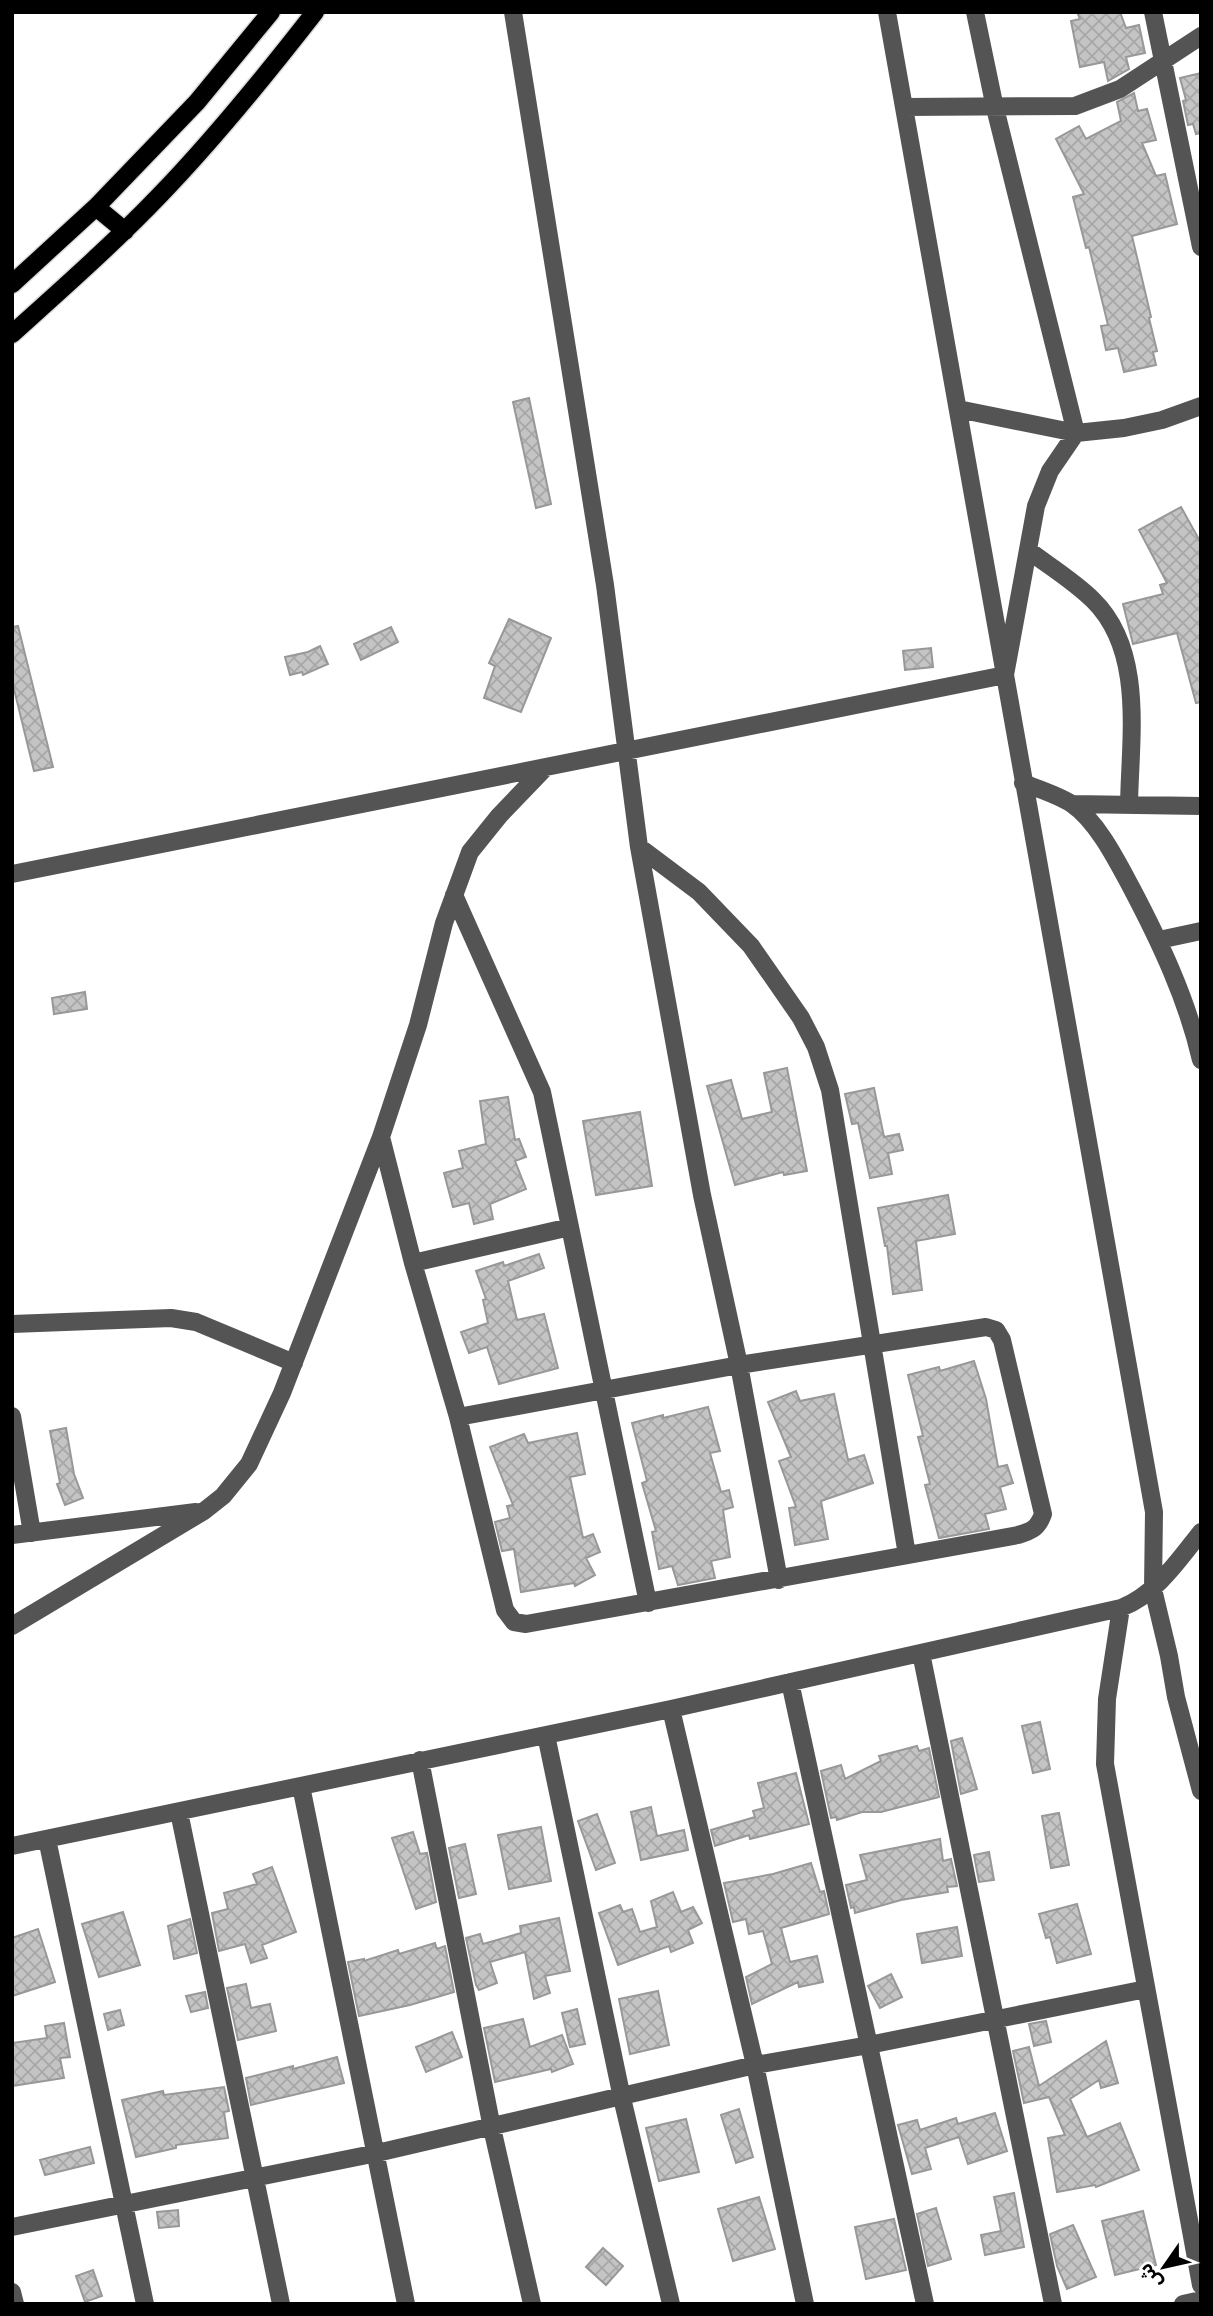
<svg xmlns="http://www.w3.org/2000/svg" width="1213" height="2316" font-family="'Asap Condensed','Noto Sans Arabic',sans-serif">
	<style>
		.building { fill: url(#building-cross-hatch); stroke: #989898; stroke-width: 2 }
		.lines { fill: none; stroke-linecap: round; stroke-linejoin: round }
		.major-casing { stroke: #dbdbdb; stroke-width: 21 }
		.minor { stroke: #545454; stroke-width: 18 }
		.major { stroke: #000; stroke-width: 18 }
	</style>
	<defs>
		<pattern id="building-cross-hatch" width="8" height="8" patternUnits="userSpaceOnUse" patternTransform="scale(1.75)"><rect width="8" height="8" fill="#c4c4c4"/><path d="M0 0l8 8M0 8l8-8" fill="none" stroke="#a7a7a7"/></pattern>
	</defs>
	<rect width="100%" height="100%" fill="#fff"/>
	<!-- building -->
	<path class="building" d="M1077,12H1120L1126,28L1139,25L1145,53L1126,57L1129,69L1108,81L1104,62L1080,67L1071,21L1080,19Z
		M1201,73V133L1196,134L1193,124L1188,125L1183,101L1186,100L1180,78Z
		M1134,93L1138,111L1147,109L1156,140L1142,143L1156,176L1165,174L1177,224L1132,236L1151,317L1149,318L1157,351L1153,352L1156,365L1124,372L1118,348L1106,350L1101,326L1108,325L1089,247L1086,248L1073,197L1084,194L1056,139L1079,126L1086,139L1121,121L1117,102Z
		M529,398L551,504L536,508L513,402Z
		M1181,507L1201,543V702L1196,703L1177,633L1133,644L1123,604L1163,594L1160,585L1167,583L1139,530Z
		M509,619L551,638L521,712L484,698L495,666L489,663Z
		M18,626L53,767L34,771L12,681V627Z
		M391,627L398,642L361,660L354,644Z
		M320,646L328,664L303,675L302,672L290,675L285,657L308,652Z
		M931,648L933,667L905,670L903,651Z
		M85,992L87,1009L54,1014L52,998Z
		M787,1068L807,1171L784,1175L783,1172L735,1185L707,1086L731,1080L742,1119L772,1112L764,1073Z
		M874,1088L884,1137L899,1134L903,1150L888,1153L892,1174L870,1178L858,1123L852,1124L845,1094Z
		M508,1097L515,1140L519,1139L526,1157L515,1161L526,1189L490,1204L493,1219L474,1224L469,1203L453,1207L444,1173L463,1168L459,1151L486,1144L480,1101Z
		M640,1112L652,1186L596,1195L583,1121Z
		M948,1195L955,1234L916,1241L922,1290L893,1294L887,1246H885L878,1208Z
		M539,1254L544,1268L508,1281L517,1320L544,1314L558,1368L499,1384L487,1347L469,1353L461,1332L488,1323L483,1300L486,1299L476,1271L503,1262L504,1266Z
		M974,1361L986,1399L998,1467L1007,1465L1013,1483L1000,1487L1006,1509L985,1514L989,1529L939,1538L925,1485L930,1484L918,1437L923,1436L908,1375L939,1367L940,1371Z
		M796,1391L800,1401L834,1394L848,1460L864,1455L873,1483L821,1501L828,1539L795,1545L789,1508L796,1507L779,1461L791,1457L768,1402Z
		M708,1407L720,1451L710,1453L721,1492L729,1490L733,1507L723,1510L730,1557L711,1561L715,1578L678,1585L672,1566L659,1569L652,1532L656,1531L642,1483L647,1481L632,1423L663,1415V1418Z
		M66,1428L74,1474L83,1498L65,1505L57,1484L60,1483L50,1431Z
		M577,1433L585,1474L570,1477L583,1538L593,1534L600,1552L586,1558L595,1575L575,1586L574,1583L521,1592L514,1549L502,1551L495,1522L510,1518L507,1506L513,1505L490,1447L524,1434L528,1443Z
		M1040,1722L1050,1769L1033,1773L1022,1726Z
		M962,1738L977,1789L961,1794L951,1741Z
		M917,1746L919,1751L929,1748L939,1797L881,1812H862L837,1820L836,1817L831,1818L821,1771L841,1765L845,1779L881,1761L879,1756Z
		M796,1773L809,1824L750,1839L749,1835L715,1846L711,1830L755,1817L753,1811L764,1808L758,1783Z
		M651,1807L657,1836L684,1830L688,1850L641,1860L631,1812Z
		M1059,1813L1069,1865L1051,1868L1042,1816Z
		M597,1814L615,1863L596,1870L578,1821Z
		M541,1827L551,1881L509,1889L498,1835Z
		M413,1832L420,1854L427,1853L436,1902L416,1909L392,1838Z
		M940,1839L943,1861L951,1859L957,1886L947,1887L948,1892L901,1900L855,1913L854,1907L851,1908L846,1885L867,1880L860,1855Z
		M465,1844L476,1894L459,1898L449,1848Z
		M989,1852L994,1880L979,1882L974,1855Z
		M811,1863L820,1892L824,1891L829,1914L781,1928L790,1962L817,1956L823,1982L799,1987L798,1982L752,2004L746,1977L772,1964L763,1931L749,1934L746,1919L733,1922L724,1883L773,1874Z
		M272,1867L296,1932L262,1945L267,1958L251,1963L245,1944L219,1951L212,1913L228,1909L224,1893L257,1884L253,1874Z
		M673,1892L681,1912L693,1907L702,1923L688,1930L693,1943L671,1952L669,1946L618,1965L599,1913L620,1905L623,1912L632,1909L640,1932L657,1927L651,1901Z
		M1077,1904L1091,1954L1057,1963L1050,1937L1046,1938L1039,1914Z
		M123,1912L140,1965L99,1977L82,1924Z
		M559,1918L570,1971L545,1976L550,1993L534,1999L525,1952L490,1962L497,1983L479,1990L476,1985L466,1938L480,1934L483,1944L521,1933L520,1926Z
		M190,1919L197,1953L174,1959L168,1926Z
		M957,1927L962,1956L922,1963L917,1934Z
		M38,1929L55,1982L12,1996V1938Z
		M435,1943L437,1949L445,1946L454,1992L410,2005L359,2016L348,1962L364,1959V1961L398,1950L399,1954Z
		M891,1974L902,1997L880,2008L868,1986Z
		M246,1984L251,2008L270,2004L276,2031L238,2040L227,1988Z
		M658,1991L669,2045L630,2054L619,1999Z
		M205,1992L208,2008L191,2012L186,1996Z
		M577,2009L585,2044L570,2047L562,2013Z
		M120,2010L124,2025L108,2030L104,2014Z
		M523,2019L530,2047L562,2035L573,2064L552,2072L551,2069L495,2082L484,2028Z
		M1046,2021L1051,2042L1034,2046L1029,2024Z
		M64,2023L70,2057L60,2058L64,2078L12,2086V2043L47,2038L45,2026Z
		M452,2032L462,2057L426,2072L416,2047Z
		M1106,2041L1118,2083L1101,2088L1099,2080L1070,2099L1087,2137L1120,2123L1139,2170L1096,2187L1095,2185L1057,2192L1048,2138L1065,2135L1049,2097L1024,2103L1013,2051L1029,2047L1039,2086Z
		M337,2057L344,2083L251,2105L246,2078L293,2066V2069Z
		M224,2087L229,2111L224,2112L228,2138L176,2145V2148L136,2157L122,2100L163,2091L164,2095Z
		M739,2109L753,2157L736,2163L721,2115Z
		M995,2113L1007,2151L968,2164L959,2137L925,2148L931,2169L912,2174L898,2125L917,2120L920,2130L956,2118L958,2124Z
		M686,2119L699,2172L659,2181L646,2128Z
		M90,2147L94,2163L45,2175L40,2160Z
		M1014,2193L1024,2247L985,2255L981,2235L1001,2231L994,2197Z
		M759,2197L775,2249L733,2261L718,2209Z
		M936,2208L951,2259L928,2266L917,2214Z
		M178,2210L179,2226L159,2228L157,2212Z
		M1143,2211L1156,2265L1115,2275L1102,2221Z
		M894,2219L906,2270L866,2279L855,2227Z
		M1073,2225L1096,2277L1067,2289L1057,2266L1050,2234Z
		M603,2248L623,2266L606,2285L586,2267Z
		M93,2270L102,2296L85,2302L76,2276Z"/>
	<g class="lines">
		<defs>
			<path id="major" d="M96,207L125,231
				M12,284L96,207L197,102L271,12
				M12,334C62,289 113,244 160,195C215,138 266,75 315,12"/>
		</defs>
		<!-- major casing -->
		<use href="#major" class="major-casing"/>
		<!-- minor -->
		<path class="minor" d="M513,12L605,585L639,847L702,1195L739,1365L779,1580
			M887,12L1154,1512L1153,1589L1169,1656L1176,1697L1201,1791
			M1153,12L1201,247
			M904,107L1075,106L1120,89L1201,36
			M958,409L1076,433L1124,428L1162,420L1201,406
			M1028,550C1049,566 1074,581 1093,600C1145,651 1130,738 1129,805
			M1023,783C1039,789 1058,795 1072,804C1097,821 1117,861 1131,887C1160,942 1187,999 1201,1060
			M1073,804L1201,806
			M639,847L699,892L751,946L801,1018L816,1047L830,1090L907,1555
			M12,874L1005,675L1036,506L1050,471L1076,433L995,108L975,12
			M454,895L542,1092L648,1603
			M1159,940L1201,931
			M381,1137L413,1263L458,1417L505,1610L514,1622L526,1624L1018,1535C1032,1531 1038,1528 1043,1514L1002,1340L996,1330L986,1327L739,1365L458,1417
			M413,1263L570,1227
			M12,1324L171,1318L196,1322L294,1363
			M12,1416L32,1533
			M12,1535L196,1512
			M1121,1608L1107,1699L1105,1764L1201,2285
			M12,1626L204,1511L223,1496L249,1464L282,1393L381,1137L418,1025L444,923L470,852L499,816L545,768
			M921,1653L1053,2304
			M790,1682L925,2304
			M671,1709L755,2065L805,2304
			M546,1735L622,2098L671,2304
			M420,1760L492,2128L532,2304
			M301,1786L406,2304
			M179,1812L281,2304
			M47,1839L145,2304
			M12,1846L671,1709L1121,1608C1156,1594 1178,1561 1201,1532
			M12,2227L377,2153L755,2065L869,2045L1146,1989
			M12,2292L15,2304
			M1183,2304L1201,2300"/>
		<!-- major -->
		<use href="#major" class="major"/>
	</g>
	<!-- border -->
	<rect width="1213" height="2316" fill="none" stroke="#000000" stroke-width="28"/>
	<!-- north arrow -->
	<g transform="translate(1164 2267) rotate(236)" stroke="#ffffff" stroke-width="5" paint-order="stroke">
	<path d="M0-5L12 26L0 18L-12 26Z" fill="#000000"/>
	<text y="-10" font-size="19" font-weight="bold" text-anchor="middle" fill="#000000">ش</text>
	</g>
</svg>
